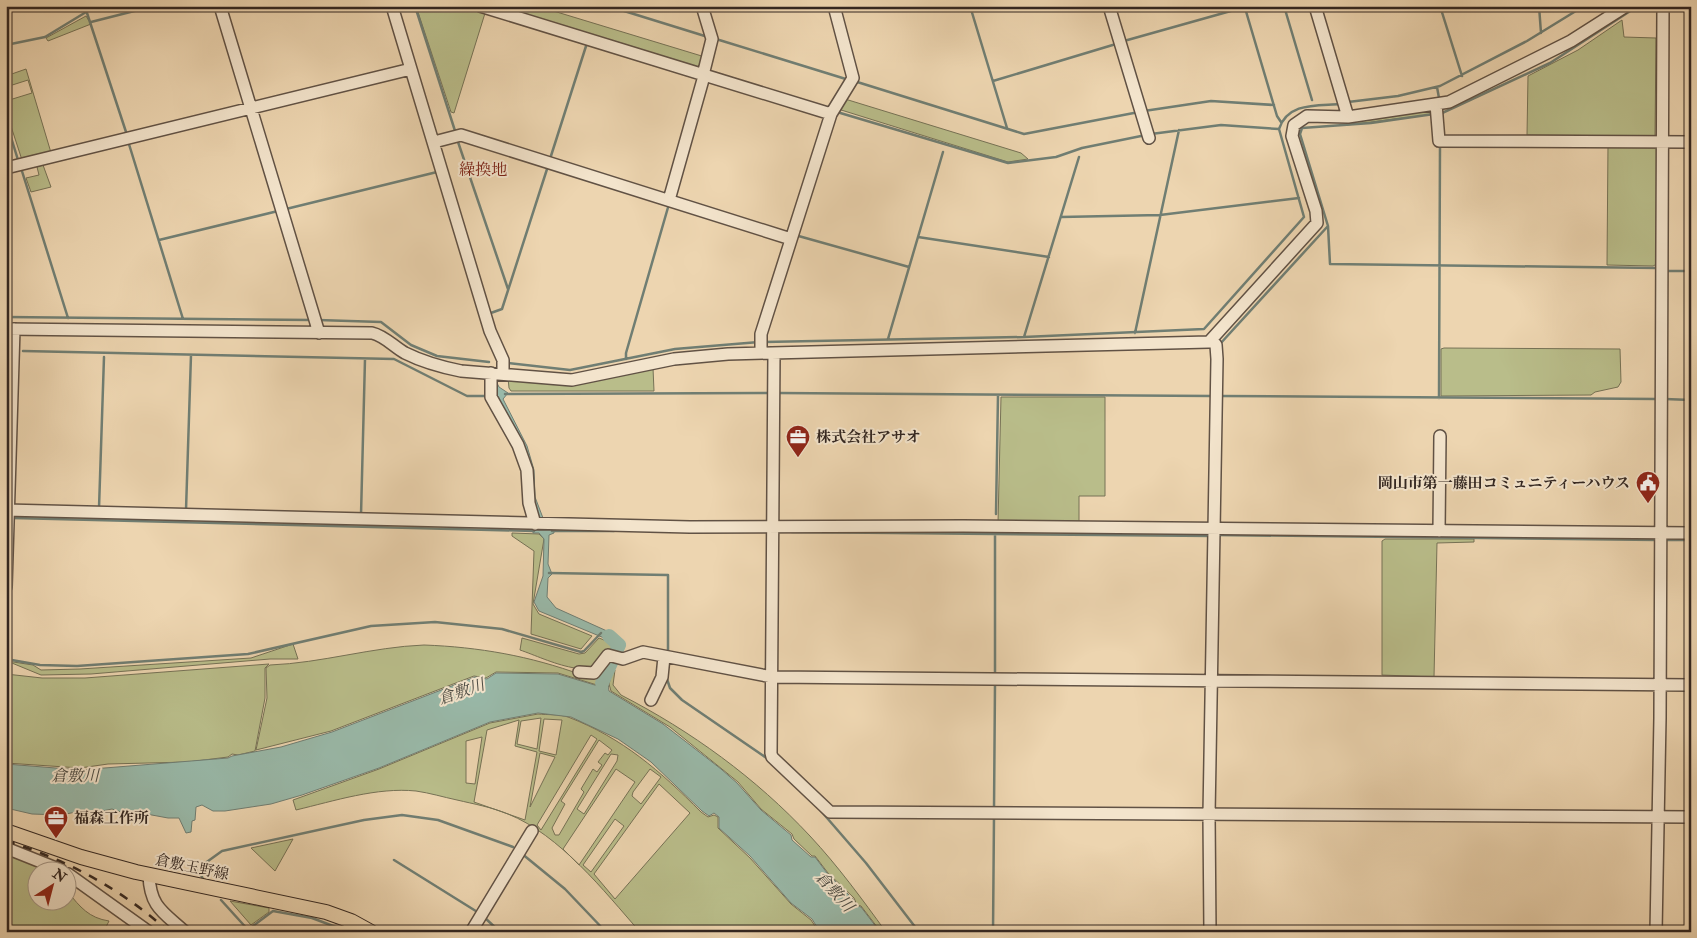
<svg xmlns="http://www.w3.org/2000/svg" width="1697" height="938" font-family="'IM FELL Double Pica','Noto Serif JP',serif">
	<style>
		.green { fill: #b9bd8a; stroke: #767256; fill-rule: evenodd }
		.water { fill: #99b9a9; stroke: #707e73 }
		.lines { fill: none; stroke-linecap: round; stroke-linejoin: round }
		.stream { stroke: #707e73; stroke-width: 2.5 }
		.river { stroke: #99b9a9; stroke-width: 14 }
		.minor-casing { stroke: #615245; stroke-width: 14 }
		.major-casing { stroke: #322621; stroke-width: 16 }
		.minor { stroke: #f3e4cc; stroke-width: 11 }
		.major { stroke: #edd5b0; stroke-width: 14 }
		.rail { stroke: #322621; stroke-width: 2.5; stroke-dasharray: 9 9; stroke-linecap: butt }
		.labels { text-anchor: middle; stroke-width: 4; stroke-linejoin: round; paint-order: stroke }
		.poi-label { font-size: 15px; font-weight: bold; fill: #322621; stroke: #f3e4cc; text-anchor: start }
		.street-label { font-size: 15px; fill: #322621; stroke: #f3e4cc }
		.neighbourhood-label { font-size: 16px; fill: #7a1f14; stroke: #f3e4cc }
		.water-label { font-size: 16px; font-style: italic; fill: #4c4b43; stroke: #f3e4cc }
	</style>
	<rect width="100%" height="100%" fill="#edd5b0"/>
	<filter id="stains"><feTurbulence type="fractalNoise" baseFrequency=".004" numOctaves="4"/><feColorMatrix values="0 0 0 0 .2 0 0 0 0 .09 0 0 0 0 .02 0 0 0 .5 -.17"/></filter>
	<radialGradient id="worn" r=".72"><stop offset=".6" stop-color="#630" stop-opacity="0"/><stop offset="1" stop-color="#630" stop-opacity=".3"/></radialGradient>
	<!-- green -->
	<path class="green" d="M416,6H472L486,10L454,113L451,112Z
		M494,6H537L705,57L702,70Z
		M86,16L91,24L48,41L46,38Z
		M1622,20L1624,37L1656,38L1655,136L1527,135L1528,76L1578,50Z
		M26,69L52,156L23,163L6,111V101L32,93L28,80L6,87V76Z
		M845,99L1021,153L1028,159L1008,162L838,109Z
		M1435,109V114L1347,125L1346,120Z
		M1657,143V264L1653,266L1607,265L1608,144Z
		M43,165L51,187L31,192L26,178L39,175L37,167Z
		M1444,348L1620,349L1621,382L1618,387L1595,392L1591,395L1441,396V349Z
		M653,368L654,391H511L509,388L508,378L542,381Z
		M1001,397H1105V496H1079V525L998,523Z
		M512,533L539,534L544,539L533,604L539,614L592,636L581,649L531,634L534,551L512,536Z
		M1385,539H1474V542L1437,543L1434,677L1382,675V541Z
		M522,638L579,654L585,653L599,638L609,642L615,649C600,688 547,659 520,650Z
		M293,644L298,659H270L91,674L41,675L7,661L33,665L41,670L80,669L251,658Z
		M424,645C479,647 530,656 582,675L607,664V666L597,685L558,673L496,672L486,678L474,676L331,731L256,750L267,698L266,668L270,665C322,663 372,647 424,645Z
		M269,664L265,668V698L255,751L238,755L232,754L228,757L188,762L108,764L80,768L6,763V674L42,678H85Z
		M613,669L615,670L613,685L621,695C691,731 756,778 810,836C838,866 862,899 886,932H881L861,906L857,905L854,898L828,873L815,856H812L794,839L792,834L761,809L738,782L670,727L611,691L609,684Z
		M538,714C547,715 559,714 568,717C623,738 660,771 701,812L708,817L714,815L718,817V828L750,858L791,904L811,920L819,932H700L694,926L688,932H670L666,928L662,932H640C604,891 560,835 508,814C491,807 474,804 457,800C443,797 430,793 416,791C377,787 334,801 296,810L293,800L379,769L490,723ZM541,718L537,749L517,744L521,721ZM544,719L562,720L556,755L539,751ZM519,720L515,746L537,752L525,820L474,802L487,730ZM591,735L597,739L541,830L537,825ZM482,737L475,784L466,783V741ZM599,740L612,750L608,755L605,753L598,762L602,765L597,772L593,769L581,789L584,792L559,835H555L552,828L565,804L561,801ZM540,753L555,757L530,807ZM611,754L618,755L617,761L584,814L577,809ZM616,769L635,782L579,865L563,849ZM650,769L661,777L641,804L632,796L633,792ZM659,784L690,813L615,899L594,874ZM615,819L624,826L591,872L583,865Z
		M293,839L275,871L251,848Z
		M6,854L49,870H38V900H68V892C80,907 89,918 109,921L105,929L109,932H6Z
		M230,901L269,908V912L251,925Z"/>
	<!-- water -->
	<path class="water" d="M496,381L499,387L508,393L503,399L527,446L534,470L535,497L543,518L551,529L554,530V533L549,535L548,564L552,574L548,578L547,597L556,608L618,636L623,644L621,651L617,650L609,640L539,611L534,602L543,576L544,539L539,533H533V529H538L531,499L529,470L493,395Z
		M608,667L612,668C612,677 607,682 609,691L663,724L721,769L737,783L761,810L791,835L792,840L811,857H815L827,873L853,899L857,906L861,907L880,932H820L812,919L791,903L750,856L719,828V817L714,813L709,816L702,811L651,762L618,739L571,717L538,713L490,722L379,768L302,795L271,804L225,811H213L202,805L196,807L195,820L192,821L191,832L186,833L179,818H168L141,813L127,814L112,809L97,812L86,810L61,815L32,814L6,808V764L80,770L228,758L232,756L281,747L332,732L475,677L487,679L496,673L558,674L598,686Z"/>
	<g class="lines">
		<!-- stream -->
		<path class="stream" d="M415,6L456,134
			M608,6L708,37
			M970,6L1007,128
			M1284,6L1312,100
			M1440,6L1462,76
			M1539,6L1541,33
			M1245,8L1277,116L1281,122
			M839,9L851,6
			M1322,11L1340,6
			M87,13L127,135
			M91,22L154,6
			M716,39L849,80
			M1124,41L1245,7
			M6,45L45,37L96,6
			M854,81L1024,134L1139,112
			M993,81L1116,44
			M1437,87L1439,98
			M1348,102L1398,96L1440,86L1527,41L1584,6
			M1144,111L1211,101L1274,105
			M837,112L1008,163L1056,157L1082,148L1146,135
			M1440,114L1550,63L1638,6
			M6,121L18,160
			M1151,134L1221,125L1279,129
			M457,139L508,289
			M128,141L183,319
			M550,159L587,43
			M21,168L68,318
			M286,209L437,172
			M1061,217L1160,215L1299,198
			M1328,226L1330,264L1657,268
			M795,235L909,267
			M918,237L1049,257
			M159,240L278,211
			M1665,271H1691
			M488,314L502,309L548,166
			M6,317L312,320
			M318,320L381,322L411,345L437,356L489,362
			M1135,333L1179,130
			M1024,337L1079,157
			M888,339L943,152
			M764,342L1024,337L1204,329L1304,217L1279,129C1288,102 1317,106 1340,104
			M1220,344L1328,226L1300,134L1302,128L1371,123L1434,114
			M23,351L394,359L467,396H487
			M626,359V353L669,204
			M507,363L570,370L675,349L759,342
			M778,393L1212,396
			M505,394L770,393
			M1220,396L1657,399
			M1439,398L1440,144
			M1665,399L1691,400
			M99,508L104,357
			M186,510L191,355
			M996,514L998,395
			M361,515L365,359
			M13,518L534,531
			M552,531H614
			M792,532L1212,536
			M1217,535L1657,540
			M1665,540H1691
			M549,573L668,575V653
			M6,659L40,665L77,666L248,654L371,626L435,622L502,629L581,652L584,651L601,633
			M995,675V533
			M667,679L670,688L682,700L768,759
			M994,810L995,683
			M821,811L866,863L919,932
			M521,853L565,889L606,932
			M394,860L479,913
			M196,865L203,879
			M197,869L222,851L364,820L402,815L438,820L513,847
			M221,900L250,932
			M484,917L500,932
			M253,926L273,911L312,918L349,932
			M993,932L994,816"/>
		<!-- river -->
		<path class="river" d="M602,683L619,645L609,636"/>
		<defs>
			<path id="minor" d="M220,6L319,333
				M392,6L490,331L503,360V374
				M480,6L831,114
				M702,6L712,39L703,75
				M1109,6L1149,138
				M1315,6L1348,117
				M1436,104L1439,141L1691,142
				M434,142L461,135L791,239
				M6,168L411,69
				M669,200L704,76
				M6,329L372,333C385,336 394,347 405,353C423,362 441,367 461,371L572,380L674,359L728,354L1209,342L1317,223L1316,211L1292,136L1294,125L1307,116L1348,117L1449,102L1571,41L1626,6
				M761,353V334L831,114L853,78L834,6
				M774,353L771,753L772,757L830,812L1691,817
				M491,373V397L518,445L527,470L529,503L535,524
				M6,510L690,527L963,526L1691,533
				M1439,531L1440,436
				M6,587L14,329
				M579,672L594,673L608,655L623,659L643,652L772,677L1691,685
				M651,700L662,677L664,657
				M6,848L61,870
				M68,874L149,932
				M149,875C150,907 163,912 185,932
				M471,932L532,831
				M1210,932L1209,815L1217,359L1216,345L1213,341
				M1656,932L1660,718L1663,6"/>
			<path id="major" d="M6,831L81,857L136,872L326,912L351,921L371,932"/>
		</defs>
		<!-- minor casing -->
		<use href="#minor" class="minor-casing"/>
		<!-- major casing -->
		<use href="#major" class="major-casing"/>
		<!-- minor -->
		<use href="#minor" class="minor"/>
		<!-- major -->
		<use href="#major" class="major"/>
		<!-- rail -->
		<path class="rail" d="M6,841C66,859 123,890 169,932"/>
	</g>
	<!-- icons -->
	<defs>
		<symbol id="office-pin" viewBox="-11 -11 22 30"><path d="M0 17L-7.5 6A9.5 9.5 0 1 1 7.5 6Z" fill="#8f2418" stroke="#f3e4cc"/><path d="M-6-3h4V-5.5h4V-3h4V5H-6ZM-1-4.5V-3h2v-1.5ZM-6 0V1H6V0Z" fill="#fff"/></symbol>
		<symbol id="civic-pin" viewBox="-11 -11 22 30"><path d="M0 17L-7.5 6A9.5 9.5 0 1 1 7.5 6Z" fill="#8f2418" stroke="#f3e4cc"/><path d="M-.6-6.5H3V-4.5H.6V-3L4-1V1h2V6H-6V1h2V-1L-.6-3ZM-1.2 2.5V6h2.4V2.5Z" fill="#fff"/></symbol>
	</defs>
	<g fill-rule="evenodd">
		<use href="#office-pin" x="784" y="423" width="28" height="38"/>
		<use href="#civic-pin" x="1634" y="469" width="28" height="38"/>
		<use href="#office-pin" x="42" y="804" width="28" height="38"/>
	</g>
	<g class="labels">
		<!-- poi labels -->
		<g class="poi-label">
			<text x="816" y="442">株式会社アサオ</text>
			<text x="1630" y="488" text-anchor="end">岡山市第一藤田コミュニティーハウス</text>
			<text x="74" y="823">福森工作所</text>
		</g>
		<!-- street labels -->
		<g class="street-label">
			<text transform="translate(192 867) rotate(12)" y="5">倉敷玉野線</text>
		</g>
		<!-- neighbourhood labels -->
		<g class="neighbourhood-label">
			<text x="483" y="175">繰換地</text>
		</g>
		<!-- water labels -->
		<g class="water-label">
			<text transform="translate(461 691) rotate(-19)" y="6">倉敷川</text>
			<text x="75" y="781">倉敷川</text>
			<text transform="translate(835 891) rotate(48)" y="6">倉敷川</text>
		</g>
	</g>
	<!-- margin -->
	<rect width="1697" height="938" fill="none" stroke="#edd5b0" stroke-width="25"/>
	<rect x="8" y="8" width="1682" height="923" fill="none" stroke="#322621" stroke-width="2.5"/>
	<rect x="12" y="12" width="1672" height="913" fill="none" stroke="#322621"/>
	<!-- north arrow -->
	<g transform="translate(52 886) rotate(36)"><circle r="24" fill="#f3e4cc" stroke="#a69888"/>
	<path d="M0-4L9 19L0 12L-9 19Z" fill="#8f2418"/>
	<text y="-8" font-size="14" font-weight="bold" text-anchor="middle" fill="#322621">N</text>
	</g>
	<rect width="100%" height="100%" filter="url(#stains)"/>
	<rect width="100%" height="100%" fill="url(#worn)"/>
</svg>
